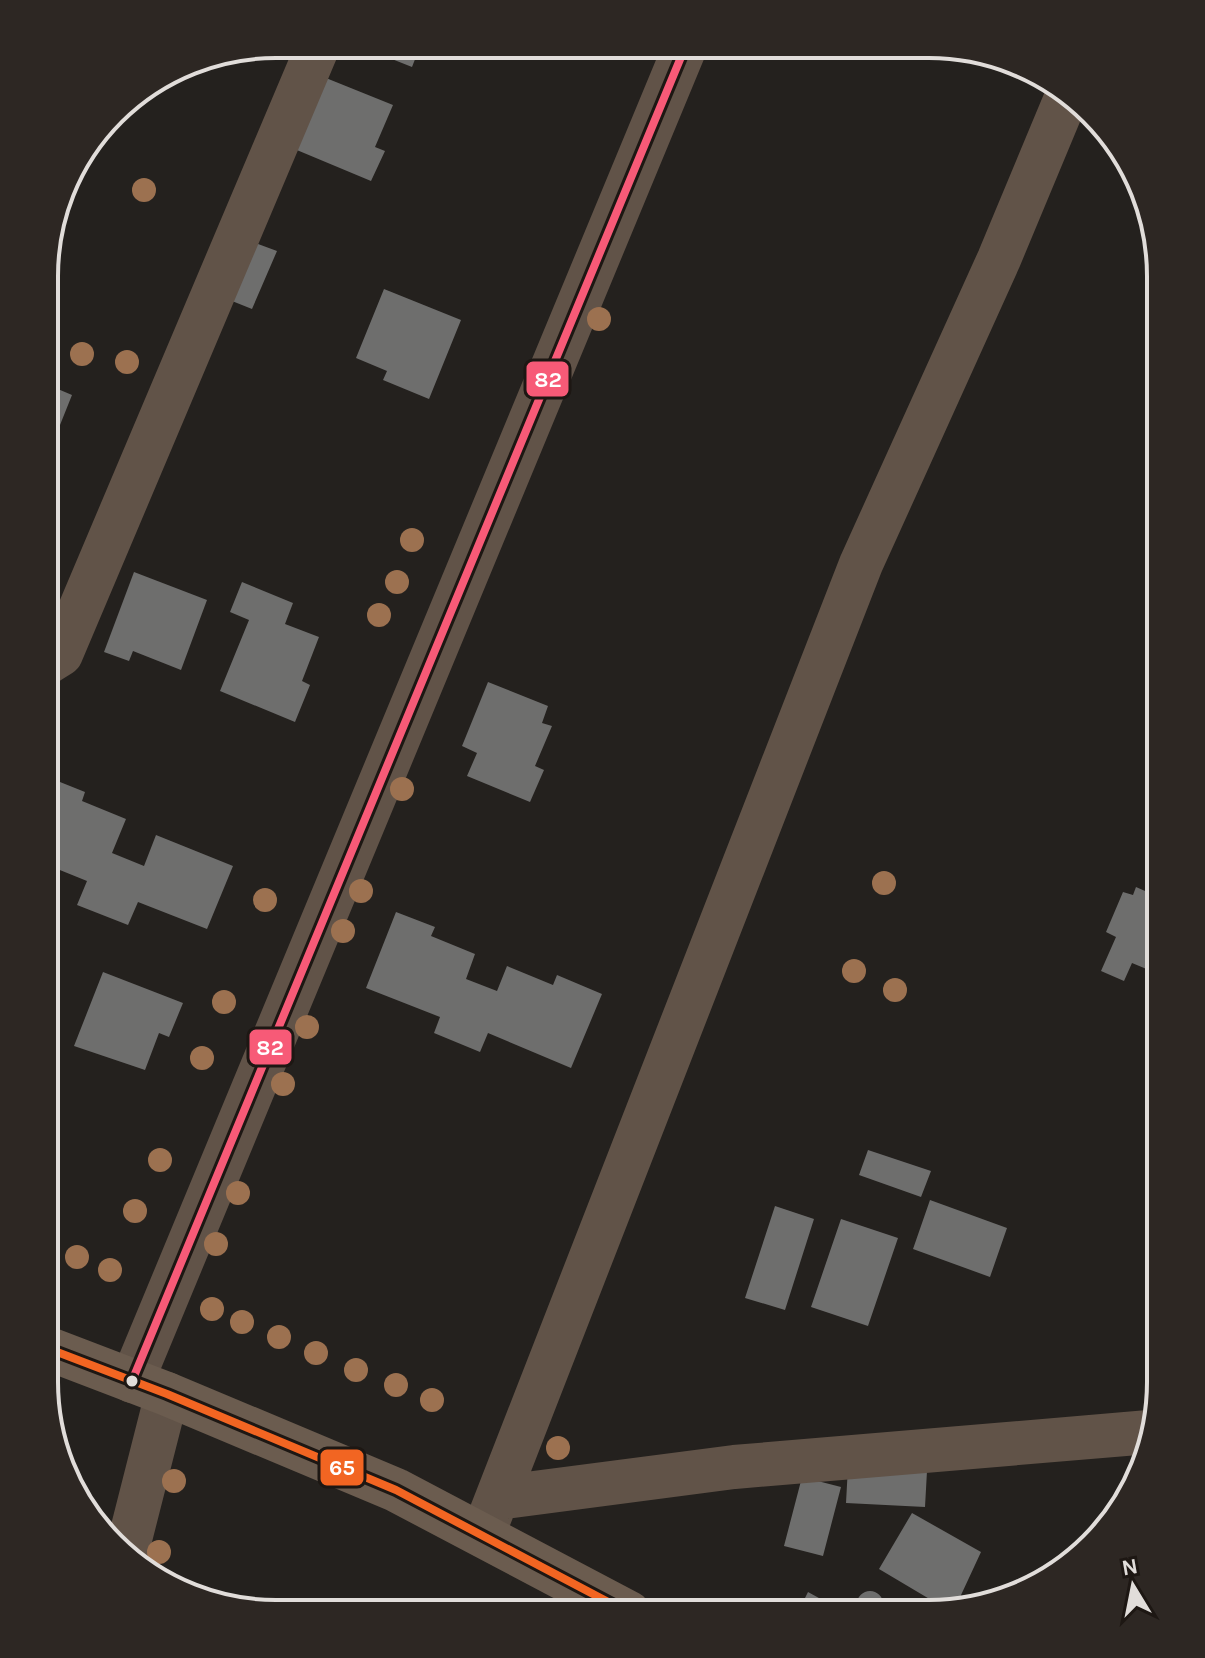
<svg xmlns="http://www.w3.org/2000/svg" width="1205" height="1658" font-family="Karla,sans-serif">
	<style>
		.building { fill: #6e6e6d }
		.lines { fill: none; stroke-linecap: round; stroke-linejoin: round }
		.minor { stroke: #615348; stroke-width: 44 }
		.trunk { stroke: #6b5c4f; stroke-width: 44 }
		.bus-1-casing { stroke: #1d1713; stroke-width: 14 }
		.bus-2-casing { stroke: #1d1713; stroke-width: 14 }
		.bus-1 { stroke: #f26522; stroke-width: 8 }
		.bus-2 { stroke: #f75a77; stroke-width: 8 }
		.tree { fill: #9c7150 }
		.bus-dot { fill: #e1ddda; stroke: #1d1713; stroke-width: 3 }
		.rim { fill: none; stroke: #e1ddda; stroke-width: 4 }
		.line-badge { stroke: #1d1713; stroke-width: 3 }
		.badge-label { font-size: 22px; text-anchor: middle; font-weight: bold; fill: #fff }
	</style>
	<rect width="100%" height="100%" fill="#24211e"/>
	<!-- building -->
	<path class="building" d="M354,44H421L412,67Z
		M321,76L393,105L375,147L385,151L371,181L292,148Z
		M245,239L277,251L252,309L222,297Z
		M384,289L461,320L429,399L383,380L387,371L356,358Z
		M46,384L72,395L46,460Z
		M134,572L207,600L181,670L133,651L129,661L104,652Z
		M242,582L293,603L285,624L319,637L302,681L310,685L295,722L220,691L249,620L230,612Z
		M488,682L548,706L542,723L552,726L535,766L544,770L530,802L467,776L477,753L462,746Z
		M45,776L85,792L82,801L126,819L112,853L144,866L156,835L233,866L207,929L138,902L128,925L77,905L87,881L45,864Z
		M1136,887L1161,898V975L1132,963L1124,981L1101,971L1116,937L1106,932L1123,892L1133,895Z
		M396,912L435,927L431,936L475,954L466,979L497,991L507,966L553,985L557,975L602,994L571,1068L488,1033L480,1052L434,1033L440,1017L366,988Z
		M103,972L183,1003L169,1037L159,1033L145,1070L74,1046Z
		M868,1150L931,1171L921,1197L859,1175Z
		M930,1200L1007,1228L990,1277L913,1249Z
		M775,1206L814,1219L785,1310L745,1298Z
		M841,1219L898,1238L868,1326L811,1307Z
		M849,1448L928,1453L925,1507L846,1503Z
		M802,1477L841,1487L823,1556L784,1546Z
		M912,1513L981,1552L955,1608L948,1610L879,1569Z
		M857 1604a13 13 0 1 1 26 0a13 13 0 1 1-26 0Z
		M808,1592L848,1614H797Z"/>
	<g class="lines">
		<!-- minor -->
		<path class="minor" d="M45,664L61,654L319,44
			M132,1381L686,45
			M497,1498L734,1467L1149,1432
			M483,1534L861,564L999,259L1069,91
			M126,1555L167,1394"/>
		<!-- trunk -->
		<path class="trunk" d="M44,1347L167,1394L396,1490L629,1613"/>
		<defs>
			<path id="bus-1" d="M44,1347L167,1394L396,1490L629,1613"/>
			<path id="bus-2" d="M132,1381L686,45"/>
		</defs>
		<!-- bus-1 casing -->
		<use href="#bus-1" class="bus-1-casing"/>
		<!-- bus-2 casing -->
		<use href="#bus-2" class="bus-2-casing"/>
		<!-- bus-1 -->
		<use href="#bus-1" class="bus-1"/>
		<!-- bus-2 -->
		<use href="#bus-2" class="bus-2"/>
	</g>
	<!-- trees -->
	<g class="tree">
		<circle cx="144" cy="190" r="12"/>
		<circle cx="599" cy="319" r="12"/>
		<circle cx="82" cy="354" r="12"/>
		<circle cx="127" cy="362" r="12"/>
		<circle cx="412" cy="540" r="12"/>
		<circle cx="397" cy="582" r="12"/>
		<circle cx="379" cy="615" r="12"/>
		<circle cx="402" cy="789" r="12"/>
		<circle cx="884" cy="883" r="12"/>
		<circle cx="361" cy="891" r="12"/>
		<circle cx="265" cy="900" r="12"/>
		<circle cx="343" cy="931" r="12"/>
		<circle cx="854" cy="971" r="12"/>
		<circle cx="895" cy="990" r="12"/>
		<circle cx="224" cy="1002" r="12"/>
		<circle cx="307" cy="1027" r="12"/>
		<circle cx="202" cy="1058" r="12"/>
		<circle cx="283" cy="1084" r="12"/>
		<circle cx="160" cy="1160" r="12"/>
		<circle cx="238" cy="1193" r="12"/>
		<circle cx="135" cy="1211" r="12"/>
		<circle cx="216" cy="1244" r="12"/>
		<circle cx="77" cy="1257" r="12"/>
		<circle cx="110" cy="1270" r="12"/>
		<circle cx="212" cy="1309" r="12"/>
		<circle cx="242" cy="1322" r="12"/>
		<circle cx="279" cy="1337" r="12"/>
		<circle cx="316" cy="1353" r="12"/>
		<circle cx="356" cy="1370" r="12"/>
		<circle cx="396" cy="1385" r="12"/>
		<circle cx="432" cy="1400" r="12"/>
		<circle cx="558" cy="1448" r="12"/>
		<circle cx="174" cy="1481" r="12"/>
		<circle cx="159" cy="1552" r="12"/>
	</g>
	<!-- markers -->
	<circle class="bus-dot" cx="132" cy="1381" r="7"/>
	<!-- crop -->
	<path d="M0 0H1205V1658H0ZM276 58H929A218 218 0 0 1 1147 276V1382A218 218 0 0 1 929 1600H276A218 218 0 0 1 58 1382V276A218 218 0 0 1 276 58Z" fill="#2d2723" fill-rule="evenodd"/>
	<path class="rim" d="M276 58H929A218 218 0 0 1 1147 276V1382A218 218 0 0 1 929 1600H276A218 218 0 0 1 58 1382V276A218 218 0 0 1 276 58Z"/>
	<g class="line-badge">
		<rect x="525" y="360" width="45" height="38" rx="8" fill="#f75a77"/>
		<rect x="248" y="1028" width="45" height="38" rx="8" fill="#f75a77"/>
		<rect x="319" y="1448" width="46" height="39" rx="8" fill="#f26522"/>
	</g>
	<g class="badge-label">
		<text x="548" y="387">82</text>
		<text x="270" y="1055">82</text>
		<text x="342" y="1475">65</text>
	</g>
	<!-- north arrow -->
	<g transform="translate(1133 1586) rotate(350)" stroke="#1d1713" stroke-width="6" paint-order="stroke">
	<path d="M0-6L14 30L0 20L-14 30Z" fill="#e1ddda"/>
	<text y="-12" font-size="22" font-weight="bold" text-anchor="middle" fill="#e1ddda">N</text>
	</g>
</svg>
